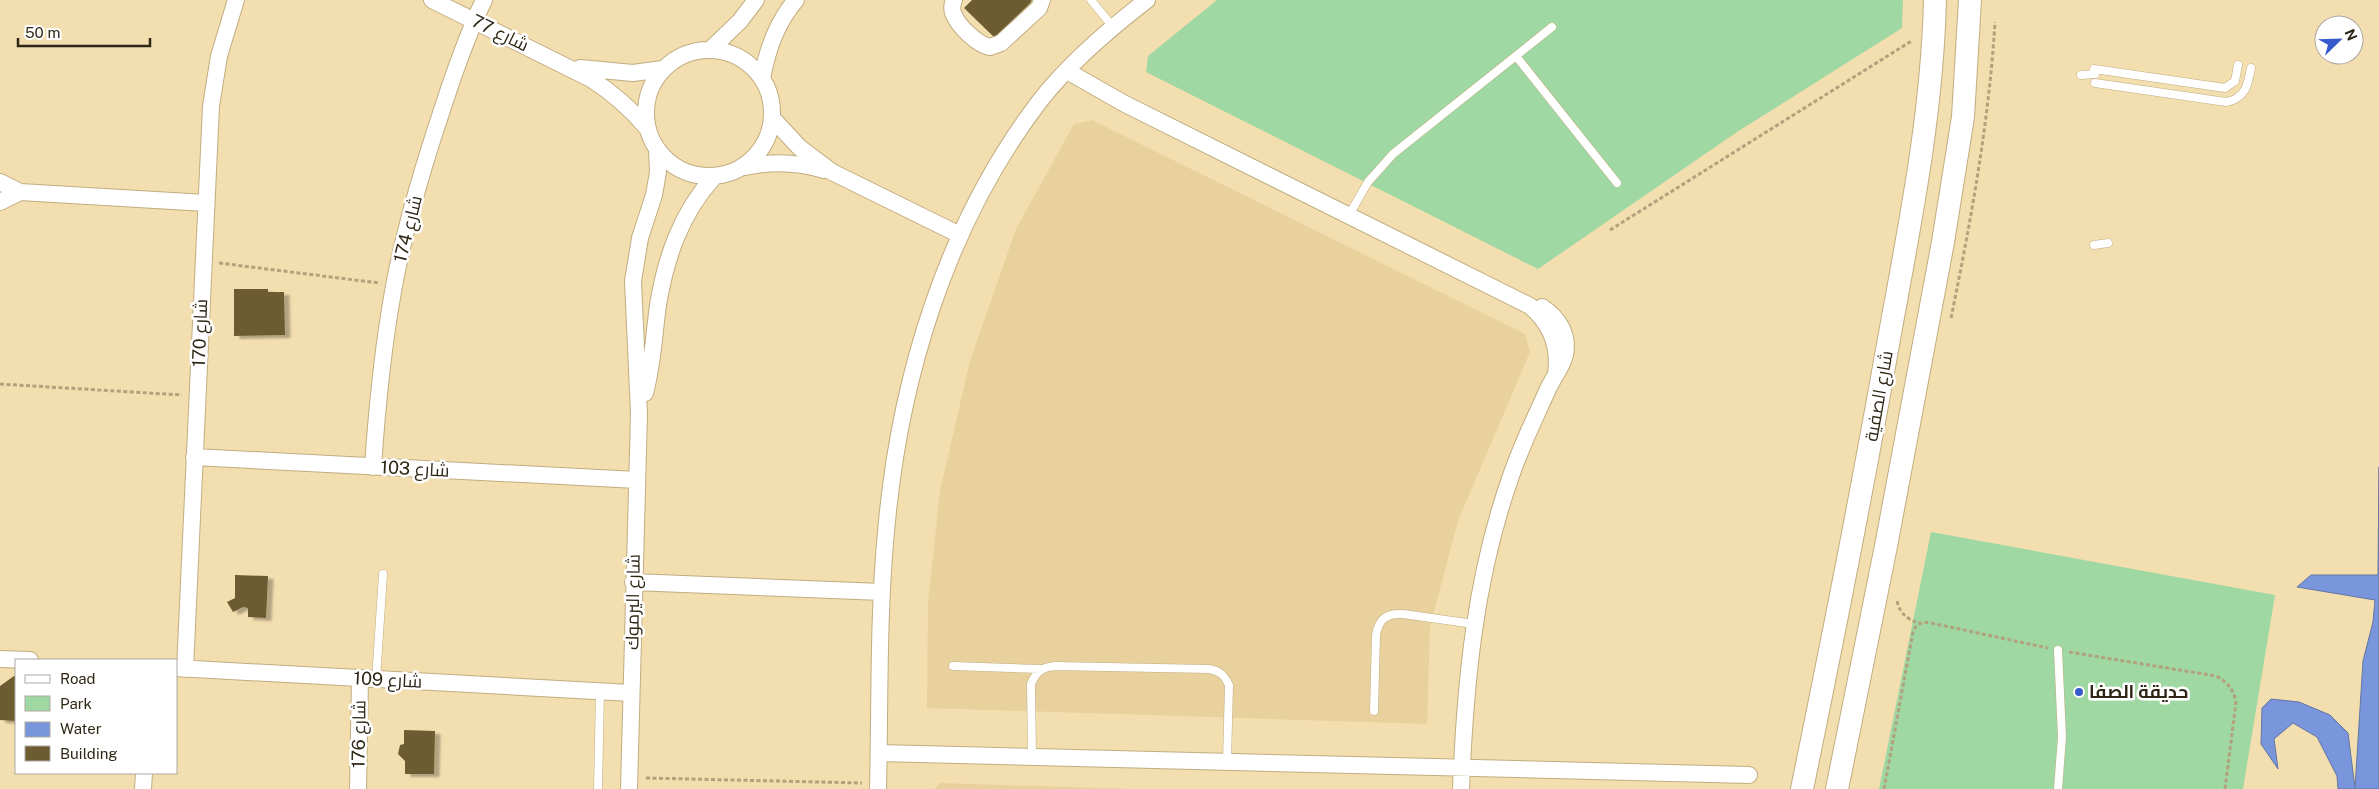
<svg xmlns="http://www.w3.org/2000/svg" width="2379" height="789" font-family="'Public Sans',Cairo,sans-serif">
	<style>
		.built { fill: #e9d19d }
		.green { fill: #9fd8a3 }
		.water { fill: #7996dd; stroke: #6375a1 }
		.building { fill: #6d5b31; filter: url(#shadow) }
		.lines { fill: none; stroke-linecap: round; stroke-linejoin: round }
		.service-casing { stroke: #c1ad81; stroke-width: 9 }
		.minor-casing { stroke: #c1ad81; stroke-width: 18 }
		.secondary-casing { stroke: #c1ad81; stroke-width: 24 }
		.path { stroke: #b2a17d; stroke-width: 3; stroke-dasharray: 4 2.5; stroke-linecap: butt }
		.service { stroke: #fff; stroke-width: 8 }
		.minor { stroke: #fff; stroke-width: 16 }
		.secondary { stroke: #fff; stroke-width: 22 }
		.poi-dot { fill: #365acb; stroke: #fff; stroke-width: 2 }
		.labels { text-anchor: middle; stroke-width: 5; stroke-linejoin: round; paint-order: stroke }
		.street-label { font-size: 18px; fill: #2f2715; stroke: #fff }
		.poi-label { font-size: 18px; font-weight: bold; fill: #2f2715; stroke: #fff; text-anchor: start }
	</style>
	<defs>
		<filter id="shadow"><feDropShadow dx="5.5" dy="3" stdDeviation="1" flood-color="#0004"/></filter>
	</defs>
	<rect width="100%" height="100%" fill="#f3deb0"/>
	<!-- built -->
	<path class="built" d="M1092,120L1525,334L1530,352L1458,521L1430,626L1427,724L927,708L928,603L940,491L970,361L1016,229L1074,124Z
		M940,783L1134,789H934Z"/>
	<!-- green -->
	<path class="green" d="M1217,0H1903L1902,28L1737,132L1538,269L1146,72L1148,56Z
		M1931,532L2275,595L2243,789H1879Z"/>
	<!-- water -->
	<path class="water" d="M2379,467V789H2338L2337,776L2317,737L2293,723L2274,739L2278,769L2261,744L2262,708L2271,699L2299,702L2330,715L2348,733L2355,788L2363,661L2373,622L2375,600L2297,587L2311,575H2378Z"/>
	<!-- building -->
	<path class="building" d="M972,0H1031L1032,1L995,38L964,8Z
		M234,289H268V292H284L285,335L234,336Z
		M235,575L268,576L266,618L248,617V608L243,607L233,612L227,602L235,598Z
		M14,676H16V721L0,720V686Z
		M404,730L435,731L434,774H405V761L398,754L400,745L404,744Z"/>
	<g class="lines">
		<defs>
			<path id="service" d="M1091,0L1113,27
				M1516,56L1617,183
				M2094,69L2225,88L2235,81L2238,65
				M2081,75L2095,74
				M2095,83L2226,102C2245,99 2248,85 2251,68
				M1349,215L1368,182L1393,154L1552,27
				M2094,245L2108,243
				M2058,650L2062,737L2058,789
				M953,666L1041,669
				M376,679L383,574
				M1374,711L1376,635C1379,619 1386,613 1403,614L1474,624
				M1032,756L1031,684C1036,672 1042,667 1055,666L1209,669C1220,671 1224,675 1229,685L1227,761
				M598,789L600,691"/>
			<path id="minor" d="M432,0L591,79C613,93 630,108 647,128
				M954,0C952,5 951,10 954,15C959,27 978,45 990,47L1001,43L1039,8L1042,0
				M646 113a63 63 0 1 1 126 0a63 63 0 1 1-126 0Z
				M710,50L740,21L756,0
				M580,68L633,73L663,69
				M1067,71L1125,104L1530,306C1551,324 1560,346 1556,374
				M762,79C767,50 776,23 796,0
				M772,118L800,148L832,172L960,235
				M745,167C772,161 797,162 824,170
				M0,182L20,192L206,203
				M0,202L20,192
				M645,393C653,364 654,334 658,305C666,257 681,213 714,177
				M194,457L637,480
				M373,467C377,406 383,346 394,286C405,226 423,167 442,110C454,73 467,35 484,0
				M633,582L882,592
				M0,659L30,660
				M176,668L631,693
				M185,669L211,106L219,56L236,0
				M879,753L1749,775
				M143,789L144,773
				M358,789L360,678
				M629,789L639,414L633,281L640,238L654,195L658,172L657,150
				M878,789C880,703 878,617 886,532C899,380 946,224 1039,102C1069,63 1108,30 1147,0
				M1461,789C1465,683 1475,577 1511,476C1521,446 1535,418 1548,389C1553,378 1562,367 1565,355C1569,335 1559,318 1542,307"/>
			<path id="secondary" d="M1802,789C1832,643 1861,497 1887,350C1908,233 1932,120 1935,0
				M1837,789L1886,546L1943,242L1963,117L1970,0"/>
		</defs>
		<!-- service casing -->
		<use href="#service" class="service-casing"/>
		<!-- minor casing -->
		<use href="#minor" class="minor-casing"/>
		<!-- secondary casing -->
		<use href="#secondary" class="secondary-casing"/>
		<!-- path -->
		<path class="path" d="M1610,230L1913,40
			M219,263L379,283
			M1951,318C1971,220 1989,122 1995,22
			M0,384L182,395
			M1897,601C1900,614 1908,620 1920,623
			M2069,652L2216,676C2228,682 2233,689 2236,702L2225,789
			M646,778L862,783
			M1884,789L1913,632C1916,624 1922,621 1931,623L2048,648"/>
		<!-- service -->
		<use href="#service" class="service"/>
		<!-- minor -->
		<use href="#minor" class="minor"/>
		<!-- secondary -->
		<use href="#secondary" class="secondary"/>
	</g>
	<!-- markers -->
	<circle class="poi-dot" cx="2079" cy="692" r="5"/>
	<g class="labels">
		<!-- street labels -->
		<g class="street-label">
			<text transform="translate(500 33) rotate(26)" y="6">شارع 77</text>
			<text transform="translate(408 229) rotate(-76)" y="6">شارع 174</text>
			<text transform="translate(200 333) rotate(-88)" y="6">شارع 170</text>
			<text transform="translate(1879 396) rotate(-80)" y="6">شارع الصفية</text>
			<text transform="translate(415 469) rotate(3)" y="6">شارع 103</text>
			<text transform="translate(633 602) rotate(-89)" y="6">شارع اليرموك</text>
			<text transform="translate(388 680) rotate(3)" y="6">شارع 109</text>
			<text transform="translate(359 734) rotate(-89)" y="6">شارع 176</text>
		</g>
		<!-- poi labels -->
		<g class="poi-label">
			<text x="2089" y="698">حديقة الصفا</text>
		</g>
	</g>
	<!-- legend -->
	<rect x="15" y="659" width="162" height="115" fill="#ffffff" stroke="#aca9a1"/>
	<rect x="25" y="675" width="25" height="8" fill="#ffffff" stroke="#aca9a1"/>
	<text x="60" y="684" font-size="15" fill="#2f2715">Road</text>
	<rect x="25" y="696" width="25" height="15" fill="#9fd8a3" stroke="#aca9a1"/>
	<text x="60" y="709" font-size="15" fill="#2f2715">Park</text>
	<rect x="25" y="722" width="25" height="15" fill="#7996dd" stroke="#aca9a1"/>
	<text x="60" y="734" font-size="15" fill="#2f2715">Water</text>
	<rect x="25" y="746" width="25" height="15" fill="#6d5b31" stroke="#aca9a1"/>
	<text x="60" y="759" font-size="15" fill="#2f2715">Building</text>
	<!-- north arrow -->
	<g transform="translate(2339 40) rotate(67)"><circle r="24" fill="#ffffff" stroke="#aca9a1"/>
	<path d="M0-4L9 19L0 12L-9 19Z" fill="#365acb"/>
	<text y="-8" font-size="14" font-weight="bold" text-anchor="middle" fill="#2f2715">N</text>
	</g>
	<!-- scale -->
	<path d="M18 38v8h132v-8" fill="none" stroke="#2f2715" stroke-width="2.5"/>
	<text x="25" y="38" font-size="15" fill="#2f2715" stroke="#ffffff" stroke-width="4" paint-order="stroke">50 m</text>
</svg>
